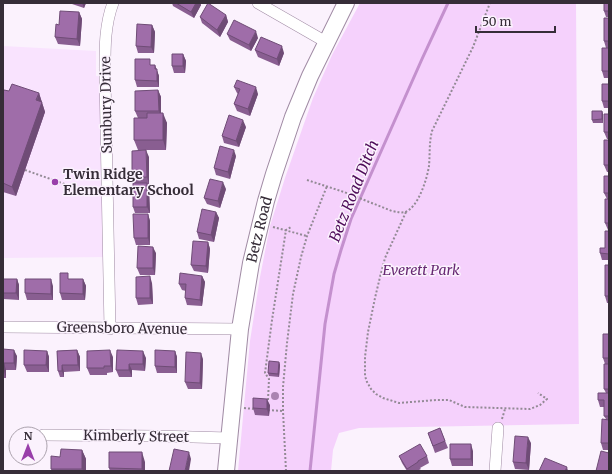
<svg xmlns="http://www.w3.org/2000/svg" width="612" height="474" font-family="Merriweather,serif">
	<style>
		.built { fill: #f9e3fe }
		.green { fill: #f5d1fc }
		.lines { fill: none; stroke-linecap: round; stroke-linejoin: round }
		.stream { stroke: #c490ce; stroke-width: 3 }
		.street-casing { stroke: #a08ba4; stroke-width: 12 }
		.secondary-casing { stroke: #a08ba4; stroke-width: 18 }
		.path { stroke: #938a95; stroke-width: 2; stroke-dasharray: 2 2; stroke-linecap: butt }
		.street { stroke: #fff; stroke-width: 11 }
		.secondary { stroke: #fff; stroke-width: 16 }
		.tree { fill: #aa83b1 }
		.wall { fill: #895e91 }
		.shaded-wall { fill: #6f4c76 }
		.building { fill: #9f6da9; stroke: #6f4c76 }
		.poi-dot { fill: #993faa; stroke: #fbf2fd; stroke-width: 1.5 }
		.labels { text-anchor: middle; stroke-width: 3; stroke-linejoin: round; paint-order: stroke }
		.street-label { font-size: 14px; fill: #362d38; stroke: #fbf2fd }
		.poi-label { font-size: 14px; font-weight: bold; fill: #362d38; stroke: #fbf2fd; text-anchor: start }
		.park-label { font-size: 14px; font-style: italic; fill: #672873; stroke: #fbf2fd }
		.water-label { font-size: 15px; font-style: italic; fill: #4e0c59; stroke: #fbf2fd }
	</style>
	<rect width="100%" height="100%" fill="#fbf2fd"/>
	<!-- built -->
	<path class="built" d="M3,46L96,51V76L105,77L108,257L3,258Z"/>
	<!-- green -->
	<path class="green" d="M360,3H576L579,424L359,428L339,433L333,450L331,471H238L250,341L260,277L270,226L285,178L313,98L332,55Z"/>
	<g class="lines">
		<!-- stream -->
		<path class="stream" d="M310,471L325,324L334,274L341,250L351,219L422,59L448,3"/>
		<defs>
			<path id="street" d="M258,3L326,42
				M3,327L240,329
				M110,329L105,77C105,52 104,27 113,3
				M43,435L157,436L229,438
				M495,471L498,428"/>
			<g id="secondary">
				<path id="s1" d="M226,471L240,329L251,263L266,201L274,174L293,117L310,76L346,3"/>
			</g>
		</defs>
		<!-- street casing -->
		<use href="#street" class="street-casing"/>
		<!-- secondary casing -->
		<use href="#secondary" class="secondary-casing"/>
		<!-- path -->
		<path class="path" d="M25,170L90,193
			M307,180L344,192L392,211C397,212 401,213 405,212C418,208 427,179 429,166C430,154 429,143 432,131L473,47L490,3
			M406,212L385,258L380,277L375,298L368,332L365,357V376L367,382L371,389L376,394L383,398L399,403L436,400H449L465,407L530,409L540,405L547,399L538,393
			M273,227L307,236
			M268,400L269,379L265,373L272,320L286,230L291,227
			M244,408L254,409
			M268,410L283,411
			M502,419L505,409
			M286,471L283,411V387L287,343L293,294L301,257L307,236L327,186"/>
		<!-- street -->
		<use href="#street" class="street"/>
		<!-- secondary -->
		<use href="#secondary" class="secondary"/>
	</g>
	<!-- trees -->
	<circle class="tree" cx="275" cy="396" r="4"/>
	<!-- wall -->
	<path class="wall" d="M69,3H86L84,8Z
		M172,3H200L201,5L194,18L173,6Z
		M609,3V17H606L604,11Z
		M79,12L82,19L80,46L58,44L55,37L59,25Z
		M226,15L228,22L220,37L202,23L200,17Z
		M609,18V48H606L604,41Z
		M152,25L155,32L154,53H138L136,46Z
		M227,34L258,38L251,51L230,40Z
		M609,48V78H604L602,71Z
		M255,50L284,53L279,66L258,57Z
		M183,54L186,61L185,73H174L172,66Z
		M152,65H155L159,76V87H137L135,80Z
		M609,84V108H604L602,101Z
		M234,87L258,94L250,116L237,111L234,104L238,94L237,93Z
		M158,90L161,97V113L167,123L166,150H138L134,140L138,118L135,111Z
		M9,91L39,93L45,112L16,196L3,192V93Z
		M602,111L603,114V123H593L592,120Z
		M609,114V139H607L604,132Z
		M246,127L239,147L224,143L222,136Z
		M609,140V172H607L604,165Z
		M236,156L230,179L216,175L214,168Z
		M149,157V184H147L149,190L150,213H135L133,207L134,183L132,178Z
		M609,176V230H608L605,223L607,199L604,193Z
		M226,189L220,208L207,204L204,198Z
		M216,212L219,218L214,242L199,239L197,232Z
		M148,214L150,221V245H136L134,238Z
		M609,231V260H602L600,253L605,248Z
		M208,242L210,249L208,273L194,271L191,265Z
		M156,253L155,275H140L137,268Z
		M609,265V303H607L605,296Z
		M202,276L205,282L202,306L187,305L185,298L186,291L182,290L179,284Z
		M3,279H17L19,285V300L3,299Z
		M70,279H83L86,286L85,300H62L60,293Z
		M152,283L153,304L138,305L136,298Z
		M53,286V300H27L25,293Z
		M609,334V450H603L601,443L606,419L604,416V407H600L598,400L606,393L604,389L605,364L603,358Z
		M3,349L17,356L16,370H6V378H3Z
		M77,350L80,357V371L64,372V377H60L58,371L57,351Z
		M117,350L146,358L145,371L132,370V377H119L116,370Z
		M47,351L49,357V372H27L24,365Z
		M175,351L177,357V373H157L155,366Z
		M113,357V372L107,373V375H90L87,368Z
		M203,359L202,389H188L185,382Z
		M279,362L280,365L279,377L269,376L268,373Z
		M270,405L269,416L255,415L253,408Z
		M440,428L448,448L435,453L428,433Z
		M531,443L529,470L515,469L513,462Z
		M82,450L86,459V471H52L51,469L60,457Z
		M473,451V466H452L450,459Z
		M399,456H427L429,463L420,468L421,469L417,471H407L402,463Z
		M145,462V471H110L109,468Z"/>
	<!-- shaded-wall -->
	<path class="shaded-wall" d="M82,3H86L84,8Z
		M196,3H200L201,5L194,18L191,12Z
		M79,12L82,19L80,46L77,39Z
		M226,15L228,22L220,37L217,30Z
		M152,25L155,32L154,53L151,47Z
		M256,31L258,38L251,51L249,45Z
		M282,46L284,53L279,66L277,59Z
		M183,54L186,61L185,73L183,66Z
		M155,65L159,76V87L157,81Z
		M256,87L258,94L250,116L248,109Z
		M158,90L161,97V118L159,111Z
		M39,93L45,112L16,196L12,187Z
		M602,111L603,114V123L602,119Z
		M163,113L167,123L166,150L163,140Z
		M243,120L246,127L239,147L236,141Z
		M146,150L149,157V184L147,177Z
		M234,150L236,156L230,179L228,172Z
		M223,182L226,189L220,208L218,201Z
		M147,183L149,190L150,213L147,207Z
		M216,212L219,218L214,242L211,235Z
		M148,214L150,221V245L148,238Z
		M208,242L210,249L208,273L206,266Z
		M153,247L156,253L155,275L153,268Z
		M150,276L152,283L153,304L150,298Z
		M202,276L205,282L202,306L200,300Z
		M17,279L19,285V300L16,293Z
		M51,279L53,286V300L51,294Z
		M83,279L86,286L85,300L83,294Z
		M14,350L17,356L16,370L14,363Z
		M77,350L80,357V371L78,365Z
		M110,350L113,357V372L111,366Z
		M47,351L49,357V372L46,365Z
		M143,351L146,358L145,371L143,364Z
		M175,351L177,357V373L175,367Z
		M201,353L203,359L202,389L200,383Z
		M279,362L280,365L279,377L278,374Z
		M4,363L6,370V378L4,371Z
		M129,364L132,370V377L129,370Z
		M62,365L64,372V377L62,371Z
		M267,399L270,405L269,416L267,409Z
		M528,437L531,443L529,470L526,463Z
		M471,444L473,451V466L471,459Z
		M82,450L86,459V471H83L82,469Z
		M142,452L145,462V471H143L142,469Z
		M189,452L191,459L189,471H185Z
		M567,467L568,471H565Z"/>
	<!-- building -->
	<path class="building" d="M176,3H196L191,12Z
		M208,3L226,15L217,30L200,17Z
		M604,3H609V11H604Z
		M60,11L79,12L77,39L55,37L56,24L59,25Z
		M604,18H609V41H604Z
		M234,20L256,31L249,45L227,34Z
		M137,24L152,25L151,47L136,46Z
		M261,37L282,46L277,59L255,50Z
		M602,48H609V71H602Z
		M172,54H183V66H172Z
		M135,59H150V65H155V69H157V81L135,80Z
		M237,80L256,87L248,109L234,104L240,89L234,87Z
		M12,84L39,93L36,100L42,102L12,187L3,183V93L4,90L9,91Z
		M602,84H609V101H602Z
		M158,90L159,111H135V91Z
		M592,111H602V119L592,120Z
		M147,113H163V140H134V118H147Z
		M604,114H609V132H604Z
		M229,115L243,120L236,141L222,136Z
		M604,140H609V165H604Z
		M220,146L234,150L228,172L214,168Z
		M146,150L147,177L132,178V151Z
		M604,176H609V193H604Z
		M210,179L223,182L218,201L204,198Z
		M133,183H147V207H133Z
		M605,199H609V223H605Z
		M202,209L216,212L211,235L197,232Z
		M133,214H148V238H134Z
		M605,231H609V254L600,253V248H605Z
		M193,241L208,242L206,266L191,265Z
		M138,246L153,247V268H137Z
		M605,265H609V296H605Z
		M60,273H68V279H83V294L60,293Z
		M180,273L202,276L200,300L185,298L186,284H179Z
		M150,276V298H136V277Z
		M3,279H17L16,293H3Z
		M25,279H51V294L25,293Z
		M603,334H609V358H603Z
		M3,349L14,350V363H4V371H3Z
		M24,350L47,351L46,365H24Z
		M77,350L78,365H62V371H58L57,351Z
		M110,350L111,366H104V368H87V351Z
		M117,350L143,351V364H129V370H116Z
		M155,350L175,351V367L155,366Z
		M186,352L201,353L200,383L185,382Z
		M269,361L279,362L278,374L268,373Z
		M604,364H609V389H604Z
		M598,393H609V416H604V400H598Z
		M253,398L267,399V409L253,408Z
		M602,419L609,420V443H601Z
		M440,428L445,441L433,446L428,433Z
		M515,436L528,437L526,463L513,462Z
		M420,444L427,456L418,461V462L407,469L399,456Z
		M450,444H471V459H450Z
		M61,449L82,450V469H51V456L60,457Z
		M174,449L189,452L185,471H169Z
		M601,451L609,453V471H596Z
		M109,452H142V469L109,468Z
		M545,458L567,467L565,471H539Z"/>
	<!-- markers -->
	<circle class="poi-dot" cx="55" cy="182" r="4"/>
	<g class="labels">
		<!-- street labels -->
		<g class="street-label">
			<text transform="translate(106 105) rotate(-91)" y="5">Sunbury Drive</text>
			<text dy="5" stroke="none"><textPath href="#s1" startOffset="244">Betz Road</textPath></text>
			<text transform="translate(122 328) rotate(1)" y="5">Greensboro Avenue</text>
			<text transform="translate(136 436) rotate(1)" y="5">Kimberly Street</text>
		</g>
		<!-- poi labels -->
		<g class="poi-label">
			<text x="63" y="179">Twin Ridge<tspan x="63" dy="16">Elementary School</tspan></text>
		</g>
		<!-- park labels -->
		<g class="park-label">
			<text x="421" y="275">Everett Park</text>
		</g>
		<!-- water labels -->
		<g class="water-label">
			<text transform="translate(354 191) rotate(-68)" y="5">Betz Road Ditch</text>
		</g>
	</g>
	<!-- border -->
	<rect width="612" height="474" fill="none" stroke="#362d38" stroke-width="8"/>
	<!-- north arrow -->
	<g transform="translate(28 446)"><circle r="19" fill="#fbf2fd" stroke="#aca3ae"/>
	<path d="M0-3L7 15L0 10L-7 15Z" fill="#993faa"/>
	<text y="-6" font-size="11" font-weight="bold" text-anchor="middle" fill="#362d38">N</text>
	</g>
	<!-- scale -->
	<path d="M476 26v6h79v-6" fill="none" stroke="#362d38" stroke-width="2"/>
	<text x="482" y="26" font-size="12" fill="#362d38" stroke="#fbf2fd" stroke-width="3" paint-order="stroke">50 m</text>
</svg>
